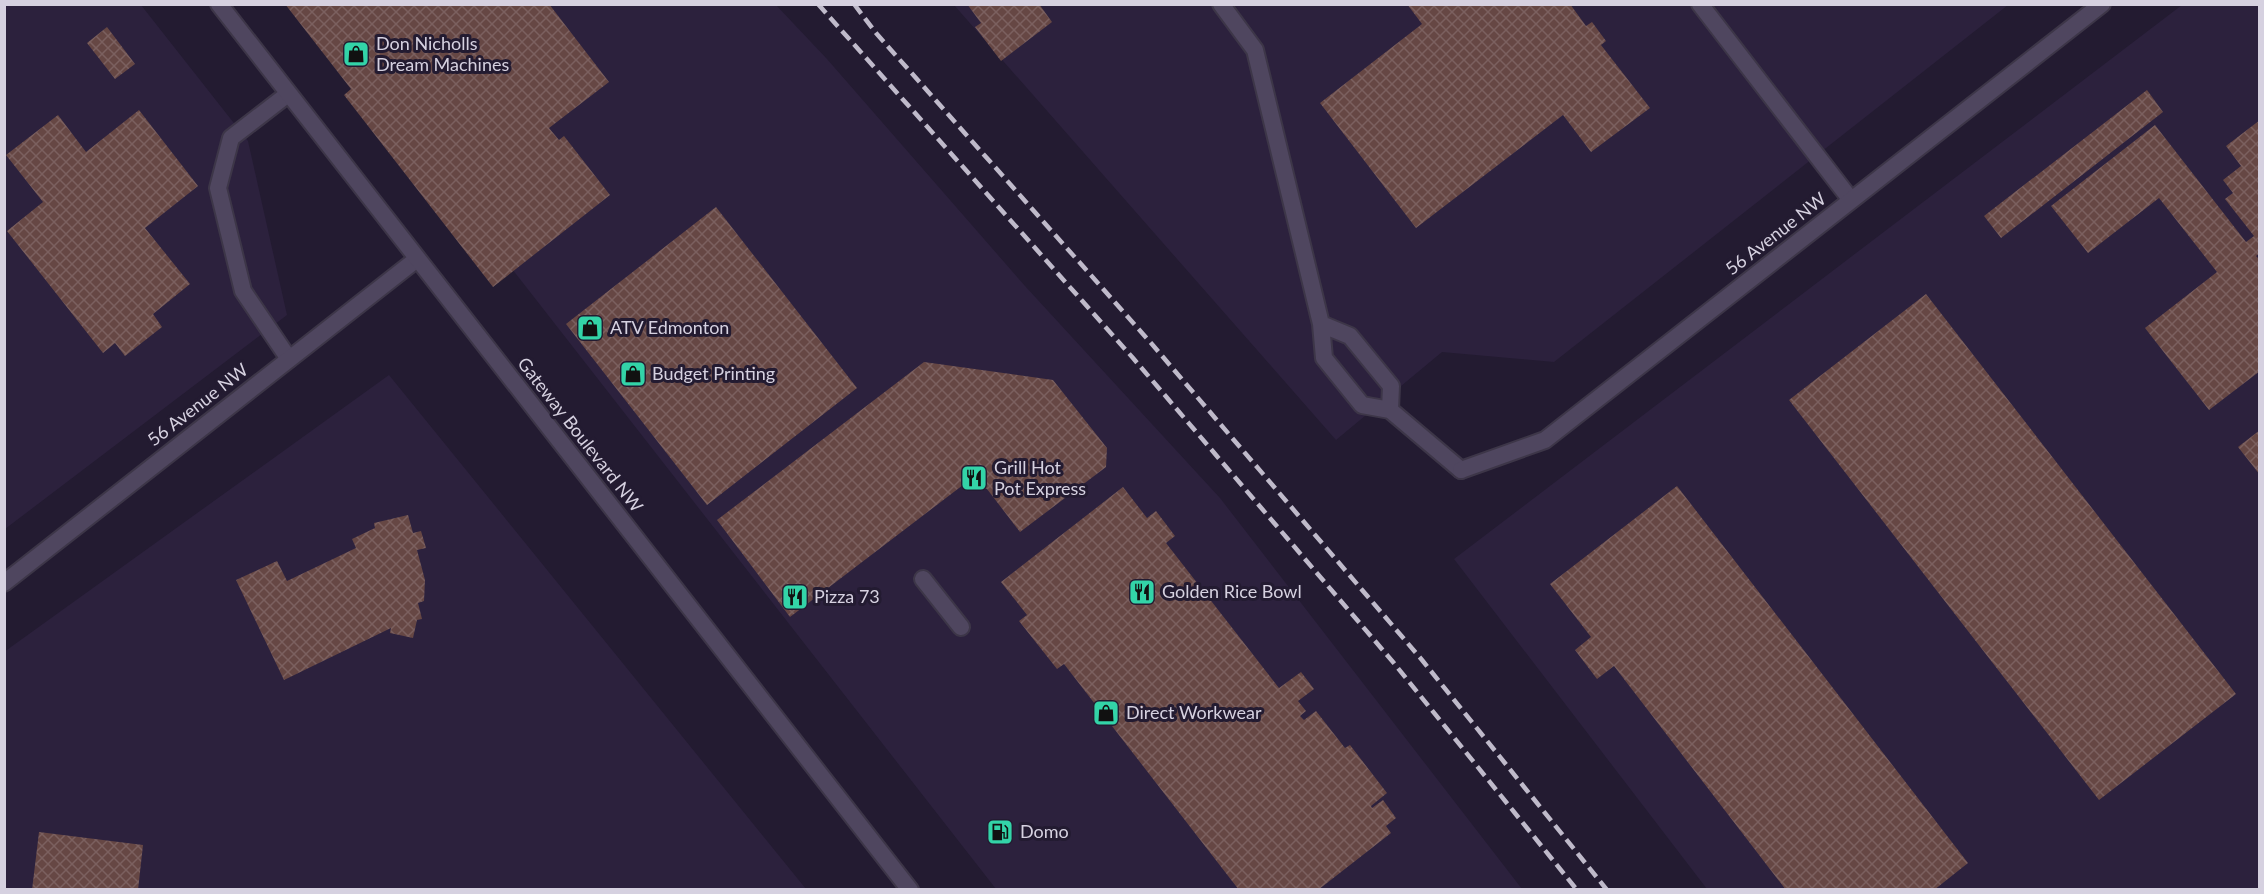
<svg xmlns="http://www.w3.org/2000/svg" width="2264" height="894" font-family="Lato,sans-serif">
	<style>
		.built { fill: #2c213d }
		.building { fill: url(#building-cross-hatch) }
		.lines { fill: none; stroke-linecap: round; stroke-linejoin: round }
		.service-casing { stroke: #3d3648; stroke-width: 20 }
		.minor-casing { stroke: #3d3648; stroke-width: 20 }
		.secondary-casing { stroke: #3d3648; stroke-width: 20 }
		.service { stroke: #4f465f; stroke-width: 16 }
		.minor { stroke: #4f465f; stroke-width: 16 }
		.secondary { stroke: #4f465f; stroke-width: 16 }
		.rail { stroke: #bfbaca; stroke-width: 4.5; stroke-dasharray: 12 6; stroke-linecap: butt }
		.labels { text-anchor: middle; stroke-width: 6; stroke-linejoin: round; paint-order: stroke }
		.poi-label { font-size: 18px; fill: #d6d1e0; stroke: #231b31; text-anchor: start }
		.street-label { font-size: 18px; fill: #d6d1e0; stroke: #231b31 }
	</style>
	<defs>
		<pattern id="building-cross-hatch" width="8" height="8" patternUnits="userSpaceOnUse" patternTransform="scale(1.5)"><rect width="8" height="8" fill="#664744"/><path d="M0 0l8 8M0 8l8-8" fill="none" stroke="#7b605f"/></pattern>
	</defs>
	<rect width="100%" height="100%" fill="#231b31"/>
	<!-- built -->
	<path class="built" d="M5,5H141L248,141L287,315L5,529Z
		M306,5H776L827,59L1025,286L1220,498L1522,889H996Z
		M954,5H2008L1554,362L1442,352L1336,440Z
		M2182,5H2259V889H1707L1454,559Z
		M389,375L806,889H5L4,652Z"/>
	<!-- building -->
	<path class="building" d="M285,4H549L609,82L549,128L559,140L564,136L610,195L493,287L344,95L351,89Z
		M967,4H1039L1052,22L1001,61L975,27L981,23Z
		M1407,4H1570L1586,26L1592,22L1606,41L1601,45L1650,108L1591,152L1563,115L1416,228L1320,103L1422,24Z
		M107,27L135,64L115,79L87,43Z
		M2147,90L2163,112L2001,238L1984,216Z
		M139,110L198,186L145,228L190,284L153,314L162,327L125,356L115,343L103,353L7,231L43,202L6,155L58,115L86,152Z
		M2260,120V253L2256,256L2260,260V371L2209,410L2145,328L2217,272L2159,198L2088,253L2051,206L2155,125L2246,242L2254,236L2225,199L2233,193L2223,180L2241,166L2226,146Z
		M716,207L857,388L707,505L566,324Z
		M1926,294L2236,694L2099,800L1789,400Z
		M924,362L1053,380L1107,448L1106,467L1020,532L987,489L963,485L790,617L717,520Z
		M2260,430V475L2238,447Z
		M1677,486L1968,863L1934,890H1786L1614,666L1597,679L1575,650L1591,637L1550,584Z
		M1123,487L1147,518L1156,511L1175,536L1166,543L1279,688L1301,672L1314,689L1298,701L1306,711L1300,716L1304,720L1316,711L1345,748L1350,745L1387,793L1371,806L1372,808L1383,800L1396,818L1386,826L1391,833L1318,890H1239L1064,664L1057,669L1019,621L1027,615L1001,582Z
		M408,515L413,533L421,531L426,548L417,550L425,580L424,601L418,603L422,619L417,620L413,638L390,633L391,628L284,680L236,580L277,561L287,581L356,548L352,539L375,528L374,523Z
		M39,832L143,845L138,890H32Z"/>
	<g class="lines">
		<defs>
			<path id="service" d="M1221,4L1255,50L1321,324L1324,358L1362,405L1390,410L1461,470
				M1700,4L1851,200
				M288,94L231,138L218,188L243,291L289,359
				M1321,324L1350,336L1391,386L1390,410
				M923,579L961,627"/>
			<path id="minor" d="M1461,470L1545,440L2102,4
				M4,583L417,259"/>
			<path id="secondary" d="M219,4L910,890"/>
		</defs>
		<!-- service casing -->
		<use href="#service" class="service-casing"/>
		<!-- minor casing -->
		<use href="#minor" class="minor-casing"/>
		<!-- secondary casing -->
		<use href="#secondary" class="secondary-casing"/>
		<!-- service -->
		<use href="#service" class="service"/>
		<!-- minor -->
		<use href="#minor" class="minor"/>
		<!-- secondary -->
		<use href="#secondary" class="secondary"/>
		<!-- rail -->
		<path class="rail" d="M818,4L1133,358L1393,662L1577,890
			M854,4L876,33L1151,343L1422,660L1607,890"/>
	</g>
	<!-- icons -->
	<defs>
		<symbol id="shop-square" viewBox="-11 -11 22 22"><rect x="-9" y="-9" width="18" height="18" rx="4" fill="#33d4a8" stroke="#231b31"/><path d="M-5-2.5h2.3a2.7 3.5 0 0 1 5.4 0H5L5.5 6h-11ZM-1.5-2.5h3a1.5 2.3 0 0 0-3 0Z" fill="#111"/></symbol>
		<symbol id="restaurant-square" viewBox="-11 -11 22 22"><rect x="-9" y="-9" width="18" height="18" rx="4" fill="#33d4a8" stroke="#231b31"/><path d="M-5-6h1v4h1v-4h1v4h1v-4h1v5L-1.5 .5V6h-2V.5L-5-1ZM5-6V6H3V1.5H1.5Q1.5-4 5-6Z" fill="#111"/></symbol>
		<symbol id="fuel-square" viewBox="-11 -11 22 22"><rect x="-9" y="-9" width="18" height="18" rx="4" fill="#33d4a8" stroke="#231b31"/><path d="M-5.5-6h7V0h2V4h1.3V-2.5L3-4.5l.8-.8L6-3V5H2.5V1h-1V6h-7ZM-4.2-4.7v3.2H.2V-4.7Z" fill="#111"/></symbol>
	</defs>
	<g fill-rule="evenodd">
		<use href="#shop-square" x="341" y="39" width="30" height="30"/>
		<use href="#shop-square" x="575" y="313" width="30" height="30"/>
		<use href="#shop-square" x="618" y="359" width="30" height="30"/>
		<use href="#restaurant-square" x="959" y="463" width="30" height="30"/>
		<use href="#restaurant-square" x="1127" y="577" width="30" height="30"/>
		<use href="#restaurant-square" x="780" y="582" width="30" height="30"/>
		<use href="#shop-square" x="1091" y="698" width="30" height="30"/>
		<use href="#fuel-square" x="985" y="817" width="30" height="30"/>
	</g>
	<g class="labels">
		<!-- poi labels -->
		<g class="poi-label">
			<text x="376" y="50">Don Nicholls<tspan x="376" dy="21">Dream Machines</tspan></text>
			<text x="610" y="334">ATV Edmonton</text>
			<text x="652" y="380">Budget Printing</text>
			<text x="994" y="474">Grill Hot<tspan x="994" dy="21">Pot Express</tspan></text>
			<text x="1162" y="598">Golden Rice Bowl</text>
			<text x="814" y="603">Pizza 73</text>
			<text x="1126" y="719">Direct Workwear</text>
			<text x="1020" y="838">Domo</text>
		</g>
		<!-- street labels -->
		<g class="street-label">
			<text transform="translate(1776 234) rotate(-38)" y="6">56 Avenue NW</text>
			<text transform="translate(198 405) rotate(-38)" y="6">56 Avenue NW</text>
			<text transform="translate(580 435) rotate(52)" y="6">Gateway Boulevard NW</text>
		</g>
	</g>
	<!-- border -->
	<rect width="2264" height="894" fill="none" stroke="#d6d1e0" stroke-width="12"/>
</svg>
